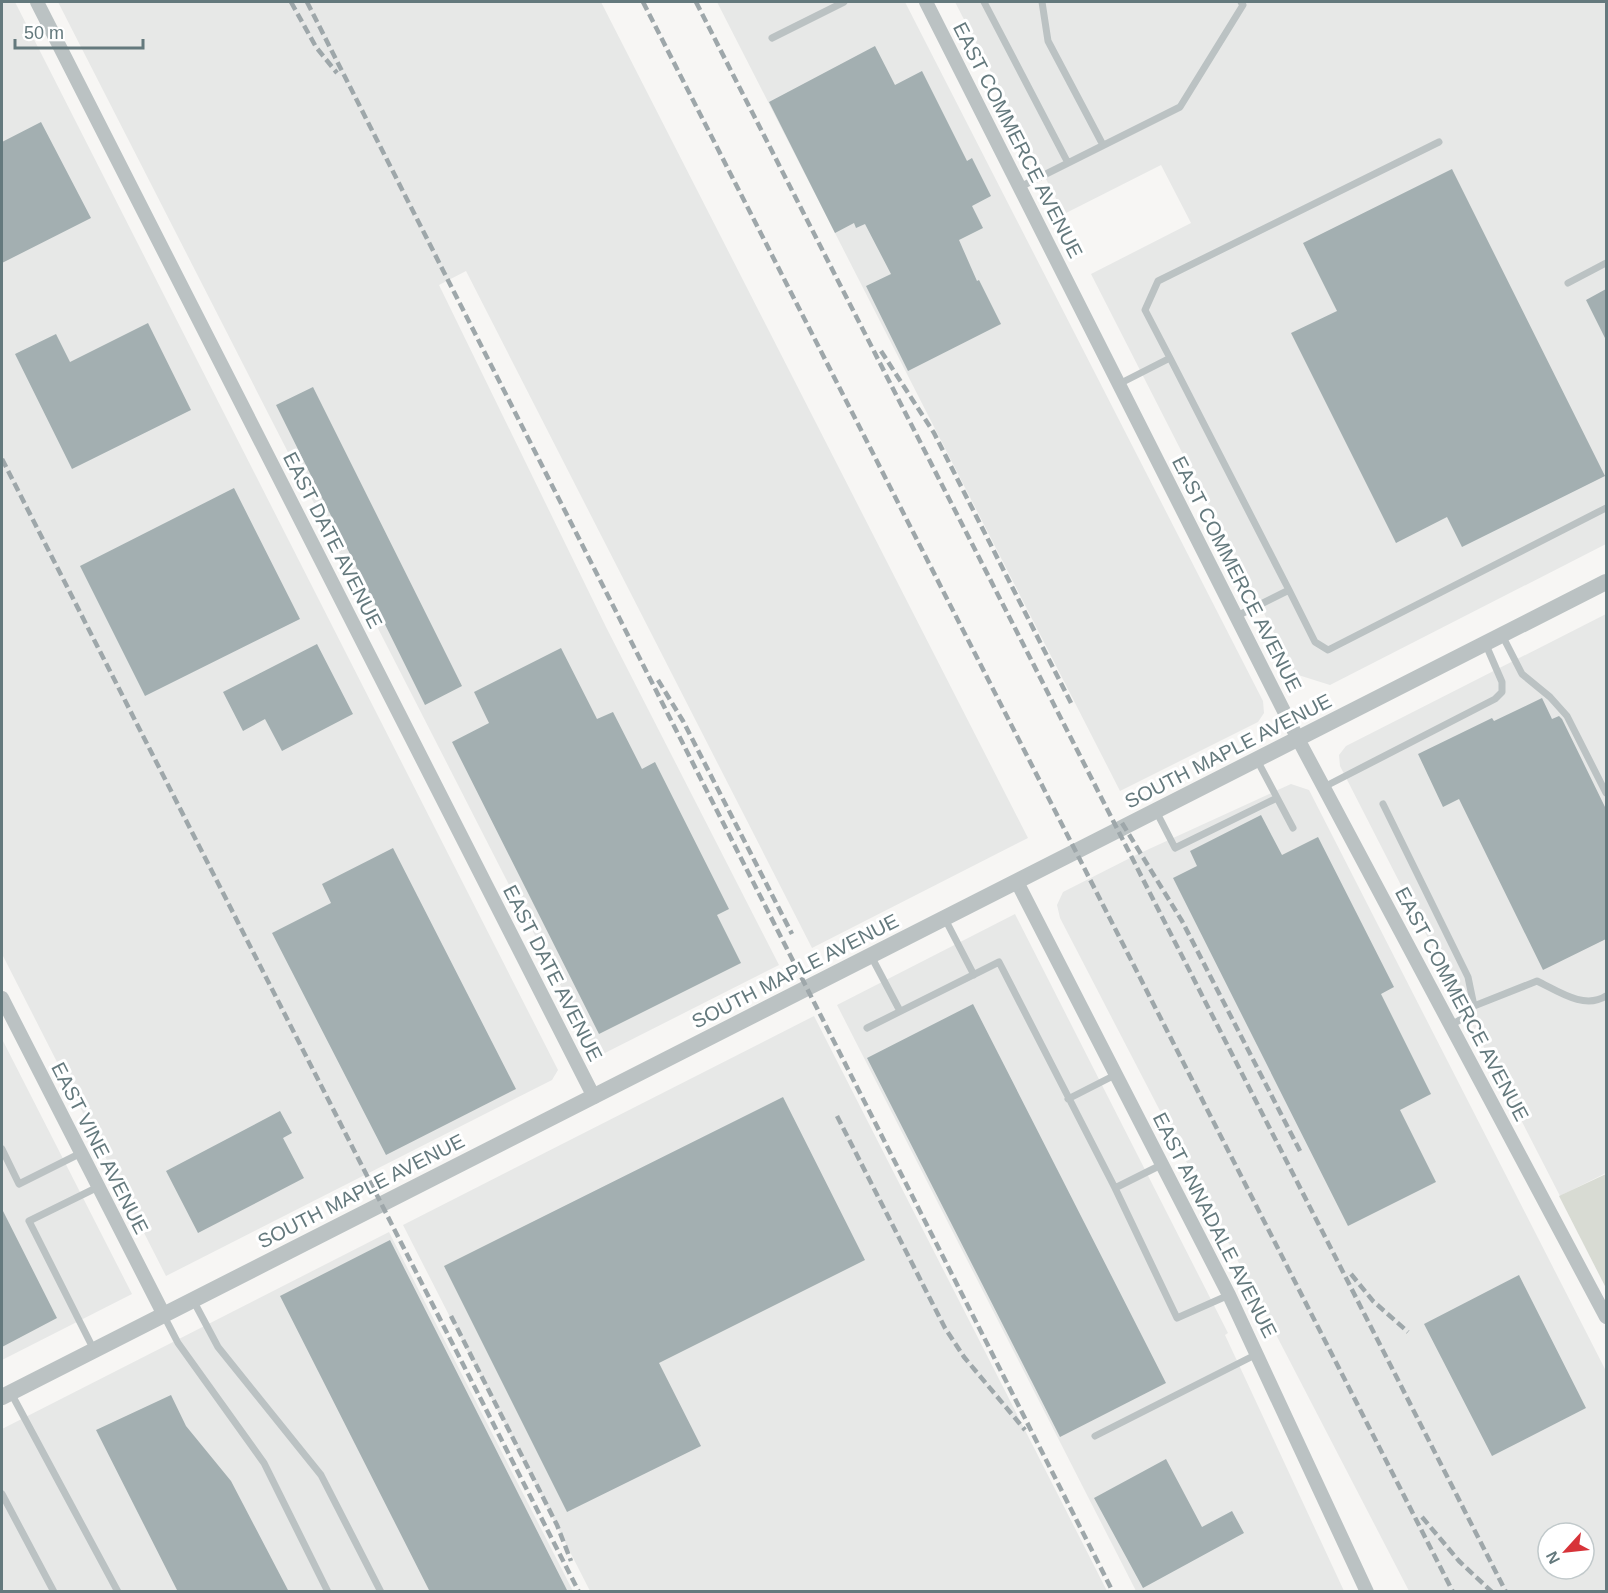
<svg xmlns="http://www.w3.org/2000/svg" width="1608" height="1593" font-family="Arial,sans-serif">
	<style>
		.built { fill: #e7e8e7; fill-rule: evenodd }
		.green { fill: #d8dbd3 }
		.building { fill: #a3afb1 }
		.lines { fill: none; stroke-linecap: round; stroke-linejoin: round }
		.service { stroke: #bbc2c3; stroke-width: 7 }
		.minor { stroke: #bbc2c3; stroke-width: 14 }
		.tertiary { stroke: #bbc2c3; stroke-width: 16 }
		.rail { stroke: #9ea7aa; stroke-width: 4.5; stroke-dasharray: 9 4.5; stroke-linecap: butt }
		.labels { text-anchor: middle; stroke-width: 6; stroke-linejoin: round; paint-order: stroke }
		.street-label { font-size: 20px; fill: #64797d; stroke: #fff }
	</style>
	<rect width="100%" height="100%" fill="#f7f6f4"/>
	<!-- built -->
	<path class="built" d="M2,2H15L558,1070L552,1080L166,1276L2,954Z
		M58,2H601L1028,838L812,948L466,271L439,285L606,627L779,965L597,1057Z
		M717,2H905L1263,701L1264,713L1258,722L1120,791Z
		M955,2H1606V544L1330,685L1295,674L1091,274L1191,223L1161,165L1064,214Z
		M1606,614V1173L1560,1196L1340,766L1339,755L1346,746Z
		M1291,784L1309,790L1606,1371V1591H1409L1060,918L1057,905L1063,892L1136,855ZM1548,1533H1584V1569H1548Z
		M1015,914L1228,1333L1225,1335L1344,1591H1136L837,1005Z
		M814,1016L1107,1591H590L403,1225Z
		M2,1039L132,1294L2,1360Z
		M389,1232L573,1591L2,1592V1429Z"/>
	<!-- green -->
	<path class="green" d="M1606,1174V1288L1559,1196Z"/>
	<!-- building -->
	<path class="building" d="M875,46L895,85L922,71L967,161L972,158L991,196L972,206L983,228L959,240L977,281L979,280L1001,324L908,371L866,286L891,274L865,224L856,228L854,223L835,233L769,102Z
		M41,122L91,218L2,263V142Z
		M1452,169L1605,476L1462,547L1447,517L1396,543L1291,333L1337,311L1303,243Z
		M1606,289V340L1586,300Z
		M148,323L191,410L72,469L15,354L56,334L70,362Z
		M313,387L462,686L425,705L276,405Z
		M234,488L300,619L145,696L80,566Z
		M317,644L353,714L282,751L265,719L243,731L223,692Z
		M561,648L597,719L613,712L642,769L655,762L729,909L717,915L741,963L599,1034L452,742L489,723L474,692Z
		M1542,698L1552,719L1559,716L1562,719L1606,809V939L1543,970L1459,799L1443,807L1418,754L1492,718L1494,721Z
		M1261,815L1282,855L1318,837L1394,987L1381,994L1431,1094L1400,1110L1436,1182L1348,1226L1173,878L1197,866L1190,851Z
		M393,848L516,1089L386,1155L272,933L331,903L322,884Z
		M973,1004L1166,1383L1060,1437L867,1058Z
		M783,1097L865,1260L659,1363L701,1446L567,1512L444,1266Z
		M280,1111L292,1133L283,1138L304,1178L198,1233L166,1171Z
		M2,1209L57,1318L2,1347Z
		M390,1240L568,1592H430L280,1296Z
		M1519,1275L1586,1408L1492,1456L1424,1324Z
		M171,1395L186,1426L231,1481L289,1592H178L96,1430Z
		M1166,1459L1202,1527L1232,1511L1244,1533L1143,1588L1094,1498Z"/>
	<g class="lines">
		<!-- service -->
		<path class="service" d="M984,2L1068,163L1020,187
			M1042,2L1048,41L1103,145
			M772,38L844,2
			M1068,163L1180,107L1243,5L1241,2
			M1568,283L1606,263
			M1170,358L1145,310L1158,281L1439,142
			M1119,384L1170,358L1289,590L1237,616
			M1289,590L1315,642L1328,650L1606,508
			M1502,635L1522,674L1550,697L1567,716L1606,793
			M1257,760L1293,828
			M1324,787L1495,699L1502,692V682L1486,645
			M1383,804L1468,977L1474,1006L1465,1017L1451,1025
			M1156,811L1175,848L1277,798
			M945,919L974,975
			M871,956L900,1011
			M1474,1006L1537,981C1558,991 1584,1010 1606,996
			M867,1028L999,962L1115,1188L1177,1318L1229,1295
			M1068,1099L1117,1074
			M2,1149L19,1184L81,1153
			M1115,1188L1163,1164
			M193,1300L218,1347L321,1475L381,1592
			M164,1316L178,1343L264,1463L328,1592
			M94,1350L29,1221L98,1187
			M11,1393L118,1592
			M1095,1436L1257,1354
			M2,1494L54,1592"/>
		<!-- minor -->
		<path class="minor" d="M37,2L594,1097
			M926,2L1298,739L1606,1317
			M1017,882L1229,1295L1367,1592
			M2,998L164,1315"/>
		<!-- tertiary -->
		<path class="tertiary" d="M2,1397L1606,582"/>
		<!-- rail -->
		<path class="rail" d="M291,2L316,47L337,73
			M307,2L1113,1592
			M643,2L1453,1592
			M696,2L1506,1592
			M881,351L934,433L1073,707
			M2,459L579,1592
			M658,680L683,721L792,934
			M1122,823L1182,921L1301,1153
			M837,1116L945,1328L964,1357L1025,1430
			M1351,1274L1373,1301L1408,1332
			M451,1316L557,1525L571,1561
			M1422,1517L1459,1561L1492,1592"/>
	</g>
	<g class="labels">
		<!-- street labels -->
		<g class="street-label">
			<text transform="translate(1018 140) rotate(63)" y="7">EAST COMMERCE AVENUE</text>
			<text transform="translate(333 540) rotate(63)" y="7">EAST DATE AVENUE</text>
			<text transform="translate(1237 574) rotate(63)" y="7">EAST COMMERCE AVENUE</text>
			<text transform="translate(1228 751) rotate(-27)" y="7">SOUTH MAPLE AVENUE</text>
			<text transform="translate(795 971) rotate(-27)" y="7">SOUTH MAPLE AVENUE</text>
			<text transform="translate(553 973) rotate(63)" y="7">EAST DATE AVENUE</text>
			<text transform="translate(1462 1004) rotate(62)" y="7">EAST COMMERCE AVENUE</text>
			<text transform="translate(100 1148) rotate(63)" y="7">EAST VINE AVENUE</text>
			<text transform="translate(361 1191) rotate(-27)" y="7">SOUTH MAPLE AVENUE</text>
			<text transform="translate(1215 1225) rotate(63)" y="7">EAST ANNADALE AVENUE</text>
		</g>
	</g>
	<!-- border -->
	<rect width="1608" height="1593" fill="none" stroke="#64797d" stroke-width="6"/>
	<!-- north arrow -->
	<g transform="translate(1566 1551) rotate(243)"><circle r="28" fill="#ffffff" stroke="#c1c9cb" stroke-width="1.5"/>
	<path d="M0-4.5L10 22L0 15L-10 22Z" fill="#d73339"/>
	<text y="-9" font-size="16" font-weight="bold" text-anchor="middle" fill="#64797d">N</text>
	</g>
	<!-- scale -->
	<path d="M15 39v9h128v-9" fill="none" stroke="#64797d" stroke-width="3"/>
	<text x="24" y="39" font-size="18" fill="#64797d" stroke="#ffffff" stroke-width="4.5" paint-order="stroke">50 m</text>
</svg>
